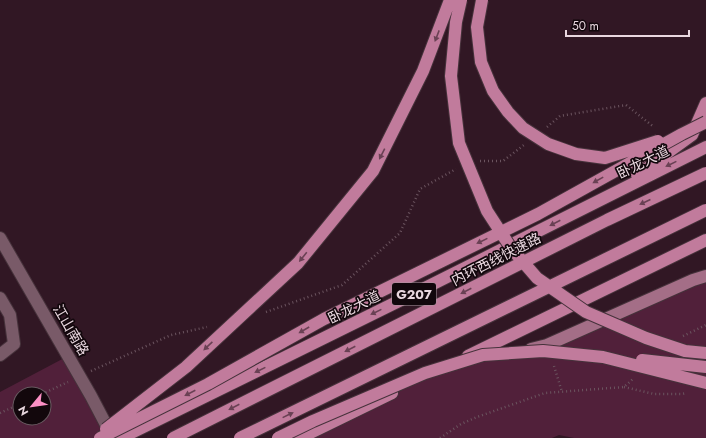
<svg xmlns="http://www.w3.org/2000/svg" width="706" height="438" font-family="Jost,'Noto Sans SC',sans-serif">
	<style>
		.green { fill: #51203a; fill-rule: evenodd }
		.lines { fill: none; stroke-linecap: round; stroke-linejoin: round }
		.minor-casing { stroke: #46323b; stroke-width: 14 }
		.major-casing { stroke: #46323b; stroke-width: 14 }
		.highway-casing { stroke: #46323b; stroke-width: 14 }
		.path { stroke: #6b545f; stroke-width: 2.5; stroke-dasharray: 1 3; stroke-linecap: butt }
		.minor { stroke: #795a68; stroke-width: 12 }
		.major { stroke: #a46e87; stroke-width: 12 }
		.highway { stroke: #c17b9c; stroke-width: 12 }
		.highway-bridge-casing { stroke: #46323b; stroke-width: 14; stroke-linecap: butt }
		.highway-bridge { stroke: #c17b9c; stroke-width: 12 }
		.oneway { fill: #6a4154 }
		.labels { text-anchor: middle; stroke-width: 3.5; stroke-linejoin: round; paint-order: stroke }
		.shield { fill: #12070c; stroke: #a899a0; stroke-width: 1 }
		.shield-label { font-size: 13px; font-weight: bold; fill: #e9d7df }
		.street-label { font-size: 14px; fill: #e9d7df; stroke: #12070c }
	</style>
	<rect width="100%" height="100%" fill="#311724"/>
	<!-- green -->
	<path class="green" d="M706,276V438H574L559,435L552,438H300L436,371L547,345Z
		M68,356L113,438H0V392ZM20,394H44V418H20Z"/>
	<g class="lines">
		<defs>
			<path id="minor" d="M0,238L91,396L113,438
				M0,298L10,315L14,344L0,355"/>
			<path id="major" d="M531,349L547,345L693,280L706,276"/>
			<path id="highway" d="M637,175L692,135L706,103
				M468,356L706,240
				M121,438L405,298L706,147
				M300,438L392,393"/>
		</defs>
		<!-- minor casing -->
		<use href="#minor" class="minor-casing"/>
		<!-- major casing -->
		<use href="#major" class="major-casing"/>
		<!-- highway casing -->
		<use href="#highway" class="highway-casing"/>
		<!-- path -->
		<path class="path" d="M547,127L560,116L626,105L654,127
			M480,161H503L524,145
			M266,312L342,285L400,233L420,189L456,169
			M683,336L706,325
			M554,366L562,392
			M91,371L171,335L207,327
			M624,387L654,394H682L686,393
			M42,394L68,382
			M0,413L20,404
			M440,438L461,424L477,417L545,393L624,387L634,378"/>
		<!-- minor -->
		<use href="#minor" class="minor"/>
		<!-- major -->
		<use href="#major" class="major"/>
		<!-- highway -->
		<use href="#highway" class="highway"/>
		<defs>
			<path id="highway-bridge" d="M461,0L456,22L451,76L459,143L487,211L511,248L537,278L586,312L646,338L685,351L706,353
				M482,0L477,27L481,62L493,91L508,112L523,128L548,144L576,154L605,158L658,141
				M642,360L706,367
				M106,429L186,367L298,263L373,171L423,71L450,0
				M100,438L208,384L324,319L538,214L682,134L706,122
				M173,438L607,220L706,173
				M240,438L706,210
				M278,438L313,421L425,373L483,355L543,351L603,357L706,383"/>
		</defs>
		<!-- highway-bridge casing -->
		<use href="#highway-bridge" class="highway-bridge-casing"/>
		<!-- highway-bridge -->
		<use href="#highway-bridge" class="highway-bridge"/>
	</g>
	<!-- one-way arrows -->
	<defs><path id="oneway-solid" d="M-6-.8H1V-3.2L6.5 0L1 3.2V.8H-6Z"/></defs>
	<g class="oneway">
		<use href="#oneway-solid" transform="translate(437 36) rotate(111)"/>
		<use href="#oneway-solid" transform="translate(382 154) rotate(117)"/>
		<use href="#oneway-solid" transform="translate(671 164) rotate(154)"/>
		<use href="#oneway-solid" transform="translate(598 180) rotate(151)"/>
		<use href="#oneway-solid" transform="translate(645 202) rotate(155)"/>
		<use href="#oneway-solid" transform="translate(555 223) rotate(153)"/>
		<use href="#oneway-solid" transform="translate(482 241) rotate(154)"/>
		<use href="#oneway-solid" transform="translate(303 257) rotate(129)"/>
		<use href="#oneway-solid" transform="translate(466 291) rotate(153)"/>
		<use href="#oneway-solid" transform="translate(376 312) rotate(154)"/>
		<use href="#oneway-solid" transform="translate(304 330) rotate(150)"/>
		<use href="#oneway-solid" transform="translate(208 346) rotate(137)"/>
		<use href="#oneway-solid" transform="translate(350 349) rotate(153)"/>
		<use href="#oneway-solid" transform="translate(260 370) rotate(154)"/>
		<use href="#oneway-solid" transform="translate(190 393) rotate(153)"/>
		<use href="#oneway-solid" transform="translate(234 407) rotate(153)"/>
		<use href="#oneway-solid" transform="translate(288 415) rotate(-26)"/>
	</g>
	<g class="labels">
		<!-- shield labels -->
		<rect class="shield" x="392" y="283" width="44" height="22" rx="3"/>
		<g class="shield-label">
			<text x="414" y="299">G207</text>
		</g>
		<!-- street labels -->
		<g class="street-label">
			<text transform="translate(643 162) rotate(-26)" y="5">卧龙大道</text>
			<text transform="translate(496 259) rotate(-27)" y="5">内环西线快速路</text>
			<text transform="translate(354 307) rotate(-26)" y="5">卧龙大道</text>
			<text transform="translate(71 330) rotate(60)" y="5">江山南路</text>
		</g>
	</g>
	<!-- north arrow -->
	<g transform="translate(32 406) rotate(241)"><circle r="19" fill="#12070c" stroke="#685a60"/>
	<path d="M0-3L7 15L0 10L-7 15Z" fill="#fb8fc4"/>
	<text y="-6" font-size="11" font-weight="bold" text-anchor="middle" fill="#e9d7df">N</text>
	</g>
	<!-- scale -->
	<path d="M566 30v6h123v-6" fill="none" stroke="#e9d7df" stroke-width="2"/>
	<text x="572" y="30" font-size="12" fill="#e9d7df" stroke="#12070c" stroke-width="3" paint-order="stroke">50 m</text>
</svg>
